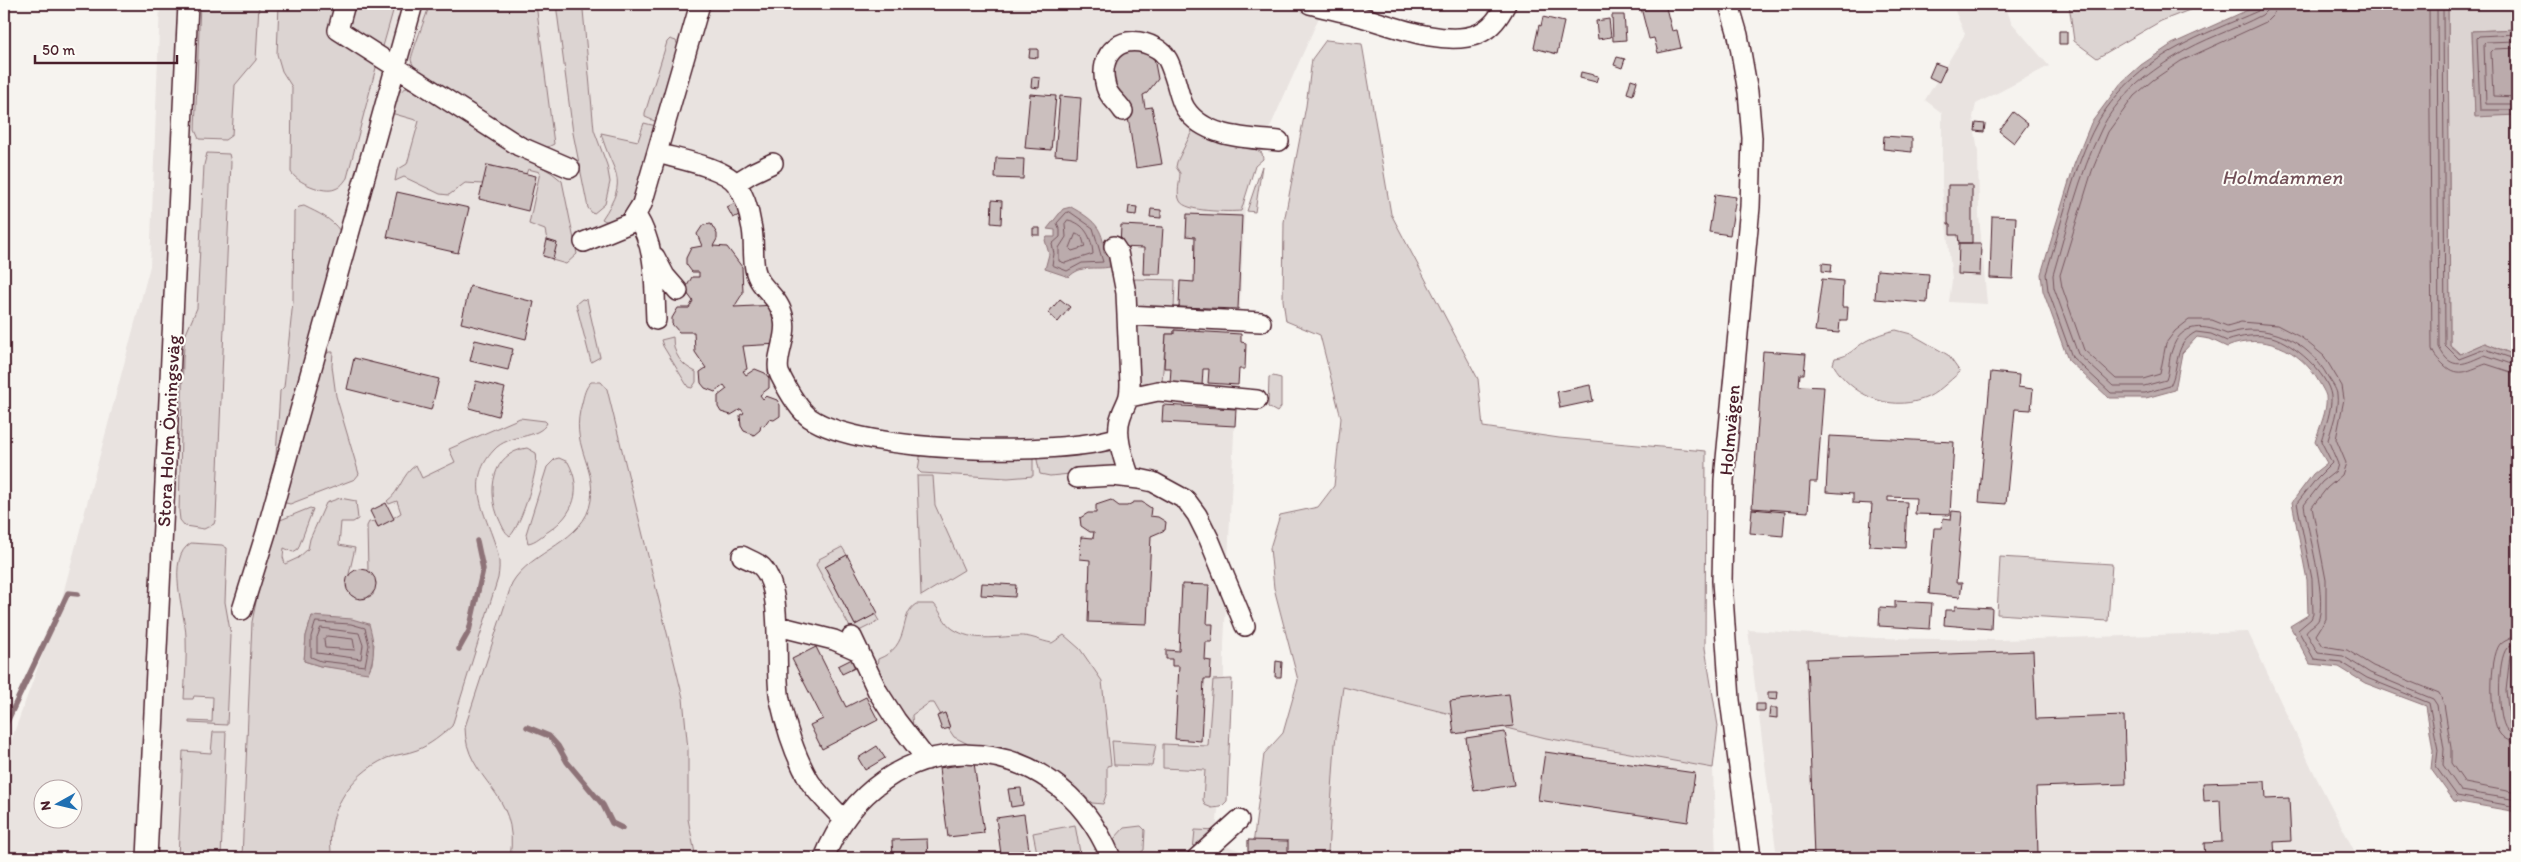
<svg xmlns="http://www.w3.org/2000/svg" width="2521" height="862" font-family="Itim,sans-serif">
	<style>
		.built { fill: #e9e3e0; fill-rule: evenodd }
		.green { fill: #dcd4d2; stroke: #937a7e; fill-rule: evenodd }
		.water { fill: #bbabac; stroke: #8e7378 }
		.lines { fill: none; stroke-linecap: round; stroke-linejoin: round }
		.shore { stroke: #77575f; stroke-width: 1 }
		.stream { stroke: #8e7378; stroke-width: 5.5 }
		.building { fill: #cbbfbe; stroke: #4a1f2b }
		.minor-casing { stroke: #4a1f2b; stroke-width: 22 }
		.minor { stroke: #fdfcf7; stroke-width: 19 }
		.labels { text-anchor: middle; stroke-width: 4; stroke-linejoin: round; paint-order: stroke }
		.street-label { font-size: 19px; fill: #4a1f2b; stroke: #fdfcf7 }
		.water-label { font-size: 20px; font-style: italic; fill: #725058; stroke: #fdfcf7 }
	</style>
	<rect width="100%" height="100%" fill="#f6f3ef"/>
	<filter id="ink" filterUnits="userSpaceOnUse"><feTurbulence type="fractalNoise" baseFrequency=".02" numOctaves="2"/><feDisplacementMap in="SourceGraphic" scale="10" xChannelSelector="R" yChannelSelector="G"/><feConvolveMatrix kernelMatrix="1 2 1 2 8 2 1 2 1" color-interpolation-filters="sRGB"/></filter>
	<g filter="url(#ink)">
		<!-- built -->
		<path class="built" d="M160,4H1325L1246,181L1224,645V744L1215,843L1252,854L1335,744L1343,687L1546,738L1713,768L1716,858H4V760L59,609L150,266ZM42,790H72V820H42Z
			M1952,4H2004L2012,23L2049,66L1976,104L1973,117L1978,152L1979,215L1987,304L1949,302L1952,280L1942,186V113L1925,100L1965,34Z
			M1748,630L1877,638L2001,640L2248,632L2315,775L2358,858H1777Z"/>
		<!-- green -->
		<path class="green" d="M200,4H259L256,60L235,85L232,135L225,140L199,139L195,130Z
			M279,4H340L335,21L378,60L347,178C344,182 341,187 335,189C324,194 296,182 291,172L292,87L282,71L277,54Z
			M348,4H395L382,50L346,29Z
			M430,4H536L554,144L548,147L532,145L417,71C415,67 412,64 411,60C411,55 427,13 430,4Z
			M556,4H580L583,10L594,130L607,165L610,182L605,204L593,214L588,208L573,133Z
			M2069,4H2205L2161,21L2097,58L2074,41Z
			M2448,4H2476V8H2517V29L2472,31L2475,116L2517,115V356L2485,343L2460,354L2450,345Z
			M670,39L676,41L679,48L657,122L645,117V113L667,42Z
			M1326,40L1362,44L1391,214L1478,379L1483,427L1559,438L1706,451L1705,648L1718,726L1713,768L1546,738L1343,687L1335,744L1328,853L1252,854L1264,754L1283,733L1298,680L1274,588L1270,548L1280,515L1318,507L1334,486L1341,418L1320,335L1286,321L1283,300L1284,222L1306,106L1312,59Z
			M406,88L413,89L552,173L562,181L577,254L566,264L552,260L557,243L547,240L545,230L529,224L540,172L528,169L526,174L488,165L483,184L465,183L449,195L440,194L404,177L395,181L397,170L407,164L419,121L391,113L399,92Z
			M644,123L656,126C651,143 631,239 602,219C631,176 612,175 601,133L638,141Z
			M1193,129L1253,148L1262,153L1263,159L1255,166L1241,211C1229,212 1185,212 1180,201C1176,194 1180,181 1180,173L1176,167L1177,162Z
			M207,153L229,154L231,162L216,517L214,524L204,529L185,526L180,520L179,511L183,359L185,336L197,308L204,165Z
			M1262,166L1255,212L1247,211Z
			M304,206C318,213 331,218 340,231L274,489L280,391L284,387L293,301L294,212L299,207Z
			M1135,279L1175,280L1174,310L1138,308L1136,305L1131,284Z
			M582,299L587,300L588,304L600,357L591,362L576,304Z
			M1139,322L1199,324V332L1174,330V334H1166L1162,382L1139,389L1136,325Z
			M1896,330L1911,334L1948,355L1960,372C1949,381 1936,395 1923,399C1888,412 1850,394 1833,364L1835,358C1849,357 1854,348 1866,341C1875,336 1885,332 1896,330Z
			M673,337C673,354 681,365 696,372V382L692,388L688,387L663,346L661,340Z
			M329,352H333L332,366L336,396L359,474L355,479L290,504L282,502L323,356Z
			M1273,376L1281,378V407L1277,412L1268,407L1269,377Z
			M591,382H601L607,389L683,698L688,750V819L696,858H510C521,790 465,782 465,727L512,583C531,550 585,542 591,500C596,464 569,445 582,403C584,395 585,388 591,382Z
			M520,418L545,421L547,423C538,440 509,433 494,450C461,485 490,519 498,555C500,563 499,571 498,578L452,726C442,735 430,745 417,750C407,754 397,754 387,758C348,775 324,815 332,858H242L252,622L265,557L278,521L310,508L313,509L298,549L293,552L284,548L283,557L285,564L298,558L308,549L310,539L326,503L340,498L356,501L358,519L353,522H341L339,545L355,548L346,587L352,596L364,599L373,595L376,582L368,571L367,526L369,522L375,521L378,527L401,513L397,501L389,504L387,501C401,491 401,475 416,465L422,478L455,462L449,449ZM312,616L374,644L372,664L368,672L320,666L304,661L306,636Z
			M527,448L536,453C540,466 521,526 510,536C504,532 502,525 499,519C487,492 491,453 527,448Z
			M1115,448L1119,469L1050,476L1040,474L1036,455Z
			M921,451L1033,457V476L1008,478L921,473L918,470Z
			M559,458L568,462C583,490 574,514 549,531C542,535 536,542 528,543L526,534L547,467L555,459Z
			M917,476H933L935,505L964,570L921,596Z
			M191,543L222,545L227,548L225,602L231,636L227,725L189,723V721L212,722L213,697L194,696L193,699H184C185,678 187,657 186,636C185,612 165,558 191,543Z
			M842,547L847,555L825,567L855,625L875,614L879,621L857,632L851,629L816,565L819,559Z
			M2000,557L2112,564L2108,621L1997,614Z
			M916,604H934C941,612 944,623 953,629C973,642 996,637 1018,636C1030,635 1040,641 1052,643L1064,635L1080,649L1102,681L1111,765L1107,766V792L1103,804L1092,803L1068,781L1043,764L1012,751L968,744L954,737L948,728L950,727L945,713L941,715L934,703H929L912,715L913,728L911,730L876,671L878,659C912,646 898,615 916,604Z
			M1232,679L1227,801L1221,807L1212,808L1205,805L1203,800L1205,770L1163,768V744L1208,746L1213,680Z
			M213,732H226L221,858H178L183,751L211,753Z
			M1112,741L1156,744L1152,766L1114,765Z
			M1075,825L1081,858H1038L1033,833Z
			M1141,826L1145,830L1144,850L1140,853H1119L1114,839L1124,828Z
			M1195,830L1219,831L1193,850Z"/>
		<!-- water -->
		<path class="water" d="M2261,4H2448L2450,345L2460,354L2485,343L2517,356V636L2511,691L2513,716L2517,730V812L2454,801L2431,769L2433,750L2426,706L2365,683L2339,667L2310,664L2290,626L2308,615L2307,580L2292,502L2313,474L2327,463L2315,442C2319,428 2328,410 2326,396C2325,392 2321,386 2319,382C2301,349 2262,332 2227,347L2210,339L2197,337L2182,353L2175,390L2146,398H2109L2068,360L2043,291L2041,274L2074,165L2091,123L2121,83L2141,65L2172,44Z
			M2476,4H2517V8H2476Z
			M2517,29V115L2475,117L2472,31Z
			M1071,207C1092,219 1104,227 1104,253H1109L1110,267C1095,270 1081,264 1069,277L1045,269L1049,254L1045,240L1047,237H1055V230L1047,229L1063,209Z
			M312,616L352,619L369,624C374,642 376,655 368,673L320,666L304,661L306,636Z"/>
		<g class="lines">
			<!-- shore -->
			<path class="shore" d="M2261,4L2258,11C2231,23 2201,34 2175,49C2143,66 2113,94 2096,125C2074,165 2060,230 2046,274L2048,290L2072,357L2111,393H2145L2170,386C2180,366 2173,344 2196,332L2211,334L2227,341C2241,336 2257,334 2272,337C2293,343 2328,373 2331,396C2332,410 2325,427 2321,441L2332,463L2317,478L2297,503L2312,579L2313,614L2311,619L2298,630L2314,659L2341,662L2367,678L2429,703L2438,750L2436,767L2457,796L2517,807
				M2268,4L2267,10L2262,15C2234,30 2202,39 2176,56C2146,74 2116,98 2101,130C2079,175 2067,227 2053,275L2054,288L2078,354L2113,386H2144L2166,380C2170,370 2168,360 2172,350C2181,321 2205,325 2227,334C2266,321 2309,341 2328,377C2331,382 2336,388 2337,394C2339,409 2332,426 2328,440L2338,464L2336,471L2322,482L2304,505C2308,533 2326,592 2319,618C2317,625 2309,626 2306,632L2318,653L2343,656L2370,673L2433,699L2437,705L2444,749L2443,765L2461,791L2517,800
				M2275,4L2273,15L2266,22L2181,61L2153,80L2134,96L2108,132L2092,171L2060,275L2062,287L2084,350L2116,379H2143L2160,374L2166,343L2175,331L2189,320H2212L2227,326L2241,322L2277,325L2302,338L2324,356L2342,386L2344,399L2336,439L2346,463L2342,475L2327,488L2312,507L2326,580V619L2316,635L2323,646L2347,650L2373,666L2439,693L2444,704L2451,748V763L2465,783L2517,793
				M2429,4L2432,349C2434,356 2439,360 2444,365C2458,379 2471,369 2486,364L2517,374
				M2437,4L2439,347C2451,373 2466,363 2485,355L2517,366
				M2443,4L2445,345L2459,359L2485,349L2517,360
				M2517,34L2479,36L2477,38L2480,110H2517
				M2517,41L2486,42L2484,44L2486,104H2517
				M2517,48L2494,49L2491,52L2493,96L2517,97
				M1070,212L1093,228L1103,262L1082,263L1067,271L1052,265L1054,254L1052,244L1060,237V230L1057,223L1066,213Z
				M1068,220C1085,223 1092,238 1093,254L1065,263L1059,261V248L1066,237L1065,224Z
				M1076,234L1082,237L1085,247L1072,251L1070,249Z
				M316,622L351,624L365,628L369,645L365,666L321,661L311,657V637Z
				M321,628L359,633L363,645L361,659L317,653V638Z
				M327,636L353,639L355,650L325,648L324,639Z
				M2517,637C2511,637 2505,639 2500,644C2489,658 2489,720 2500,734C2505,740 2511,742 2517,742
				M2517,644C2513,644 2510,645 2507,648C2497,659 2497,719 2507,730C2510,734 2513,734 2517,734
				M2517,650L2510,655L2506,691L2510,724L2517,728"/>
			<!-- stream -->
			<path class="stream" d="M459,649L469,631L483,569L477,541
				M527,727L549,736L558,746L567,762L603,805L612,823L622,828
				M4,728L68,593L78,594"/>
		</g>
		<!-- building -->
		<path class="building" d="M1660,4H1665L1672,31L1677,30L1681,48L1658,53L1654,38L1649,39L1641,8Z
			M1612,15H1624L1626,40L1613,41Z
			M1543,17L1564,22L1557,54L1534,48L1539,25L1541,26Z
			M1609,19L1611,37L1598,39L1596,21Z
			M2059,31H2067V44H2059Z
			M1137,46L1154,58L1158,79L1147,93L1143,95L1145,108L1152,107L1162,164L1136,168L1125,98L1108,88L1116,50Z
			M1030,49H1038V58L1029,57Z
			M1617,57L1625,59L1622,68L1614,65Z
			M1935,63L1946,67L1939,82L1929,77Z
			M1581,72L1598,76L1596,82L1580,78Z
			M1032,77L1040,78L1039,88L1031,87Z
			M1631,79L1637,81L1633,95L1627,93Z
			M1030,94L1056,96L1051,150L1025,148Z
			M1060,96L1081,98L1077,157L1055,155Z
			M2013,112L2028,124L2014,143L1999,131Z
			M1976,123L1985,124L1984,132L1975,131Z
			M1884,136L1912,138V152L1883,149Z
			M996,158L1024,159L1023,179L995,178Z
			M487,165L536,176L528,211L479,199Z
			M1948,185H1972V243H1959L1958,235H1950V224H1948Z
			M397,192L469,208L458,253L387,237Z
			M1715,194L1736,197L1730,235L1709,232Z
			M992,200L1002,201L1001,224L991,223Z
			M735,203L741,214L733,218L727,207Z
			M1129,206L1137,207L1136,215L1128,214Z
			M1151,209L1161,210V218L1150,217Z
			M1187,214L1242,216L1238,309L1179,307L1180,281L1194,282L1195,237L1186,236Z
			M1992,216L2016,217L2013,279L1990,278Z
			M711,224L717,234V239L713,246L727,247L742,267L743,293L734,307L777,305L778,344L743,346L747,369L743,371L746,375L755,369L765,373L769,378V388L760,395L763,399L766,396L777,400L780,405V416L774,420L769,419L764,426L761,425L760,430L754,435L744,431L741,426L740,415L744,413L741,409L731,415L721,412L718,407V396L727,389L724,385L715,392L705,388L701,383L700,372L706,368L695,352L694,332H679L672,324V318L678,308H689L693,301L687,293V286L692,277H699V272H692L686,264V258L691,248L702,246L697,234L703,225Z
			M1121,225L1163,227L1160,274H1143L1144,248L1120,247Z
			M1033,228H1040V235H1033Z
			M547,240L557,243L553,259L543,256Z
			M1959,243H1981L1980,275L1958,274Z
			M1822,263L1832,264L1831,272L1822,271Z
			M1877,270L1929,274L1927,303L1875,299Z
			M1822,279L1843,281L1842,307H1848L1847,320H1840L1839,333L1815,331Z
			M470,286L534,302L526,339L461,323Z
			M1060,299L1070,307L1058,322L1048,313Z
			M1174,330L1241,334V342L1246,343L1245,369H1239L1238,385L1208,383L1209,369H1203L1202,386L1170,384L1171,368H1164L1166,334H1174Z
			M475,340L513,349L508,370L470,361Z
			M1763,351L1806,354L1804,374H1800L1799,386L1824,387L1817,482H1810L1808,512L1752,508Z
			M354,358L439,379L431,410L347,389Z
			M1991,372L2019,375L2018,387L2033,389L2031,410L2015,409L2006,504L1979,502Z
			M476,381L505,388L498,416L469,408Z
			M1590,385L1593,401L1560,408L1557,392Z
			M1163,405L1236,409L1235,426L1162,422Z
			M1829,436L1954,442L1950,515L1915,514L1916,498L1888,497V501L1907,502L1905,548L1869,546L1872,504L1853,503V494L1826,492Z
			M1111,500L1119,506H1127L1134,502H1142L1151,508L1150,516L1158,517L1166,522L1165,530L1151,536L1147,624L1088,622L1090,560L1080,559L1081,537L1093,538L1094,532H1090L1081,526L1080,518L1088,513H1096V505Z
			M386,503L394,519L378,527L370,511Z
			M1752,509L1785,512L1783,536L1750,533Z
			M1952,511L1962,512L1956,583H1962L1960,597L1929,594L1934,528H1942L1943,518L1951,519Z
			M847,555L878,613L855,625L825,567Z
			M346 584a15 15 0 1 1 30 0a15 15 0 1 1-30 0Z
			M982,583L1016,585L1015,597L981,595Z
			M1182,584L1209,585L1207,624H1213L1212,642H1206L1205,660L1211,661L1210,679H1204L1201,741L1175,739L1179,666H1172V659H1166V650L1179,651Z
			M1895,601L1932,603L1930,629L1879,626L1880,607L1895,608Z
			M1955,606L1992,608L1991,629L1944,625L1945,610H1955Z
			M816,647L846,707L866,697L878,720L822,749L810,725L823,719L792,659Z
			M2033,651L2036,719L2124,716L2126,784L2036,787L2038,854L1814,858L1807,659Z
			M852,659L857,667L842,674L838,666Z
			M1276,661L1282,662L1281,677H1275Z
			M1768,692H1778L1777,700L1768,699Z
			M1509,694L1513,726L1454,734L1450,701Z
			M1756,704H1765V711H1756Z
			M1770,708H1777V718L1769,717Z
			M945,713L950,728L942,730L937,716Z
			M1505,732L1514,785L1474,791L1466,738Z
			M877,746L885,758L865,770L858,758Z
			M1545,752L1695,773L1688,822L1538,800Z
			M974,763L984,833L948,837L939,768Z
			M2265,781L2266,799L2289,798L2291,841L2274,842L2275,858H2205L2204,843L2222,842L2220,800L2204,801L2203,783Z
			M1021,788L1023,805L1011,807L1008,789Z
			M1024,814L1029,850L1001,854L996,818Z
			M927,839L928,858H893L892,840Z
			M1248,840L1288,841V858L1248,857Z"/>
		<g class="lines">
			<defs>
				<path id="minor" d="M345,4L338,30L519,146L570,168
					M1310,4C1325,8 1340,11 1355,15C1388,24 1444,48 1478,34C1492,28 1499,17 1506,4
					M1729,4L1738,35L1748,92L1752,138L1750,207L1724,480L1722,581L1730,700L1751,858
					M1123,111C1118,102 1109,98 1106,87C1096,52 1124,30 1156,48C1168,54 1171,67 1175,79C1178,88 1180,100 1185,108C1204,138 1248,138 1279,141
					M657,153C677,159 725,167 737,185C744,195 749,211 751,224C755,238 752,254 755,269C759,290 780,295 784,320C788,338 773,361 780,375C787,389 798,409 810,418C863,454 1059,457 1119,437
					M736,183L752,173L773,163
					M636,215C657,249 654,281 656,320
					M584,242L630,223L642,204L700,4
					M1114,246L1118,252L1126,293L1130,383C1130,402 1126,401 1121,416C1114,435 1124,460 1130,478
					M655,257L665,276L678,291
					M1127,315L1261,322
					M1130,397L1158,391L1257,400
					M1077,478L1113,476L1139,479L1153,482L1186,500L1197,515L1209,539L1245,626
					M742,556C747,559 757,562 762,567C785,591 773,666 780,700C786,727 796,758 810,782C819,795 832,807 843,819
					M242,610L266,533L413,4
					M778,626L834,640L859,651
					M852,637L878,692L896,720L927,760
					M147,858L188,4
					M824,858C880,719 1054,720 1111,858
					M1197,858L1239,820"/>
			</defs>
			<!-- minor casing -->
			<use href="#minor" class="minor-casing"/>
			<!-- minor -->
			<use href="#minor" class="minor"/>
		</g>
	</g>
	<g class="labels">
		<!-- street labels -->
		<g class="street-label">
			<text transform="translate(1729 430) rotate(-85)" y="7">Holmvägen</text>
			<text transform="translate(168 431) rotate(-87)" y="7">Stora Holm Övningsväg</text>
		</g>
		<!-- water labels -->
		<g class="water-label">
			<text x="2282" y="184">Holmdammen</text>
		</g>
	</g>
	<!-- margin -->
	<rect width="2521" height="862" fill="none" stroke="#fdfcf7" stroke-width="20"/>
	<rect x="10" y="10" width="2501" height="842" fill="none" stroke="#4a1f2b" stroke-width="2" filter="url(#ink)"/>
	<!-- north arrow -->
	<g transform="translate(58 804) rotate(262)"><circle r="24" fill="#fdfcf7" stroke="#b5a4a5"/>
	<path d="M0-4L9 19L0 12L-9 19Z" fill="#1f6fb2"/>
	<text y="-8" font-size="14" font-weight="bold" text-anchor="middle" fill="#4a1f2b">N</text>
	</g>
	<!-- scale -->
	<path d="M35 55v8h142v-8" fill="none" stroke="#4a1f2b" stroke-width="2.5"/>
	<text x="42" y="55" font-size="15" fill="#4a1f2b" stroke="#fdfcf7" stroke-width="4" paint-order="stroke">50 m</text>
</svg>
